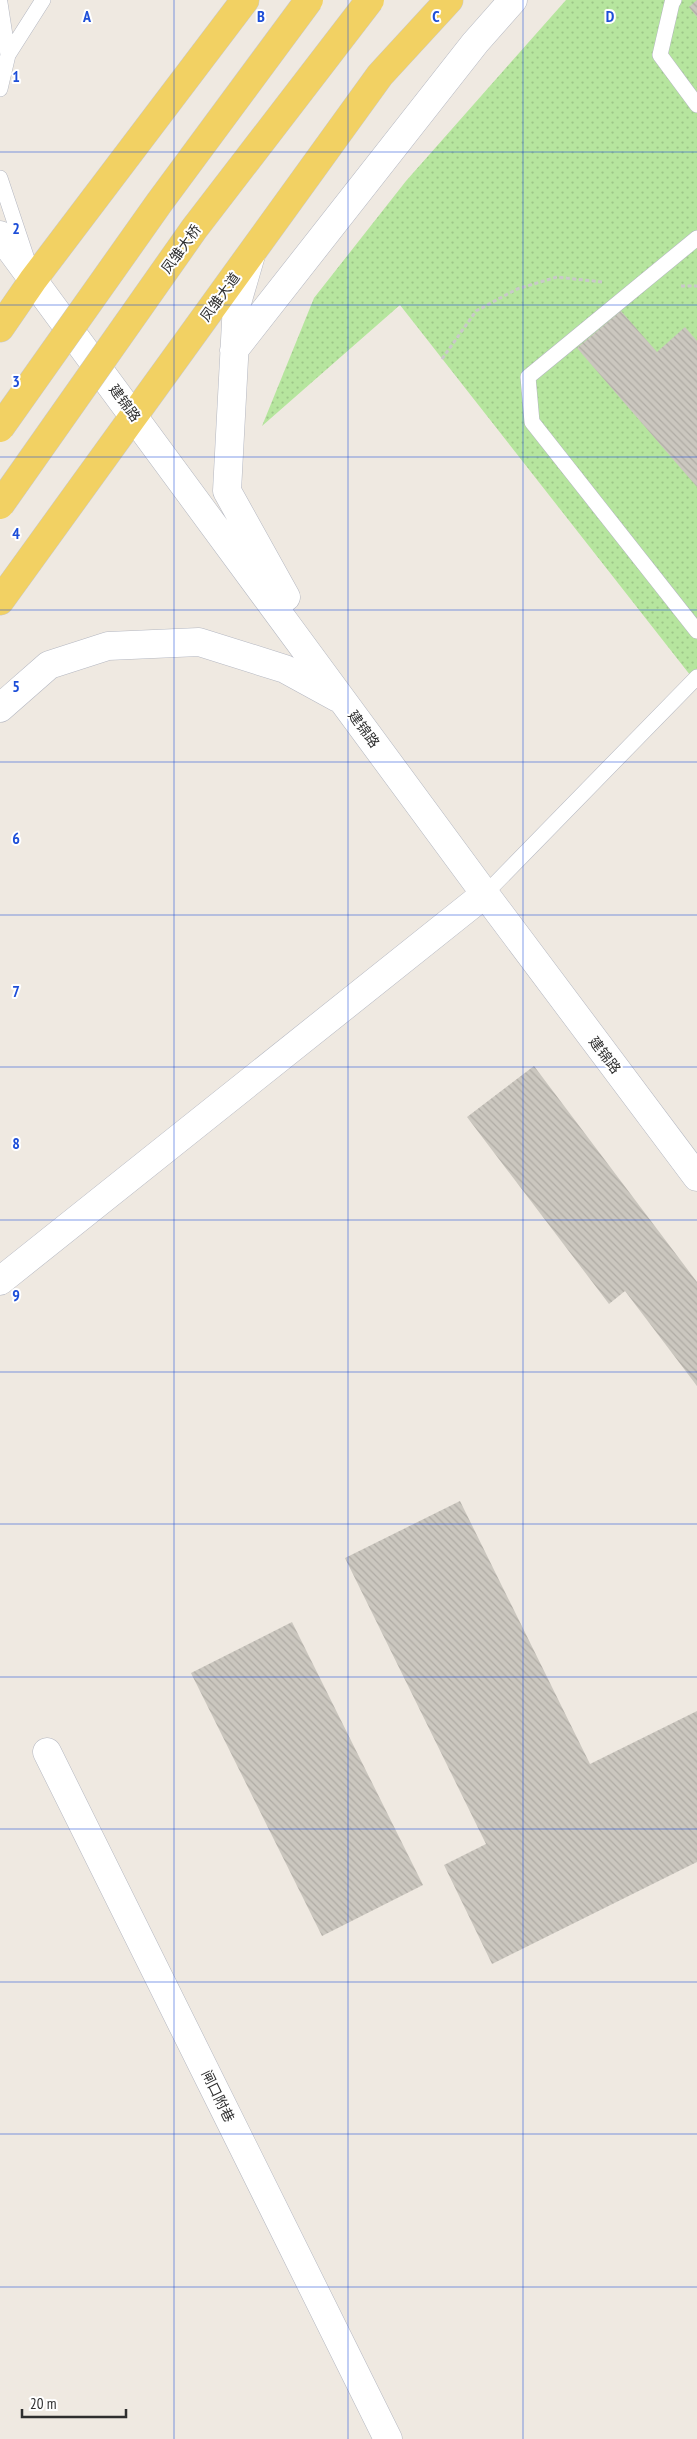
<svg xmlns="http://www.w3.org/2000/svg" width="697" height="2439" font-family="'PT Sans Narrow','Noto Sans SC',sans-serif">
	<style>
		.grass { fill: url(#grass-dots) }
		.building { fill: url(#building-back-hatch) }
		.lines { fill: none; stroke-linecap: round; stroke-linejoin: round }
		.service-casing { stroke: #b4b7c1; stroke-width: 16 }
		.minor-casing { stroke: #b4b7c1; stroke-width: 29 }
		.tertiary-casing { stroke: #b4b7c1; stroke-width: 29 }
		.primary-casing { stroke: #c9c9c9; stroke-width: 29 }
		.path { stroke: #c9c9c9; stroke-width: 3; stroke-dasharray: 4 2.5; stroke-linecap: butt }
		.service { stroke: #fff; stroke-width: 15 }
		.minor { stroke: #fff; stroke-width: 28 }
		.tertiary { stroke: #fff; stroke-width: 28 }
		.primary { stroke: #f2d163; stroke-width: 28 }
		.primary-bridge-casing { stroke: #c9c9c9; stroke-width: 29; stroke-linecap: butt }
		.primary-bridge { stroke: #f2d163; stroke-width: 28 }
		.grid { fill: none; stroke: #1d4ed8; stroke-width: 1; stroke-opacity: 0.55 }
		.labels { text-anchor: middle; stroke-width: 4; stroke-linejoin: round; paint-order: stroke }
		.street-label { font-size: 14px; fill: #2e2e2e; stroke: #fff }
		.grid-label { font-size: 16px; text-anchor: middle; font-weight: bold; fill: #1d4ed8; stroke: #fff; stroke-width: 4; stroke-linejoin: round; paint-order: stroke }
	</style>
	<defs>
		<pattern id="grass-dots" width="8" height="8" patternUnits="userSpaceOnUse" patternTransform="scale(1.25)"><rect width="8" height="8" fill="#b6e59e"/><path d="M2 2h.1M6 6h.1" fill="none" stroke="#9dc588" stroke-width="1.8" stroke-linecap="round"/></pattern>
		<pattern id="building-back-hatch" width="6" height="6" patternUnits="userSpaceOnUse" patternTransform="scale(1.25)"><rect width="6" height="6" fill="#cbc7bf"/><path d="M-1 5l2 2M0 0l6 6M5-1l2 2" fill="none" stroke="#afaba4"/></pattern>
	</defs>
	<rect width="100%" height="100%" fill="#efe9e1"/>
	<!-- grass -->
	<path class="grass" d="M566,0H697V677L694,680L400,305L262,426L314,298L406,181Z"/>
	<!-- building -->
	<path class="building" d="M697,0V17L689,7Z
		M621,311L657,352L685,327L697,341V487L577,348Z
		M534,1066L697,1282V1386L625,1291L609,1304L467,1117Z
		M460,1501L590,1764L697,1711V1862L492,1964L444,1865L486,1844L345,1558Z
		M292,1622L423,1885L322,1936L191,1673Z"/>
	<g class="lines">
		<defs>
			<path id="service" d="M674,0L672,3L660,55L697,105
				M0,3L8,55
				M0,89L8,55L43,0
				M0,178L27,259
				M697,238L528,377L532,422L697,631
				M485,894L697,677"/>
			<path id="minor" d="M0,235L33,280
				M0,1281L485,894
				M47,1752L388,2439"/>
			<path id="tertiary" d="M251,255L237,303L227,491L286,597
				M33,280L485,894L697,1177
				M234,350L475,43L513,0
				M0,708L49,665L108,646L199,642L285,669L338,698"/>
			<path id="primary" d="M0,328L33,280L245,0
				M0,601L380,75L449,0"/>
		</defs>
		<!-- service casing -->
		<use href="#service" class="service-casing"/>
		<!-- minor casing -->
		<use href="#minor" class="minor-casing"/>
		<!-- tertiary casing -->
		<use href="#tertiary" class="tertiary-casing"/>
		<!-- primary casing -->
		<use href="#primary" class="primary-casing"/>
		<!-- path -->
		<path class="path" d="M681,286H697
			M442,359L476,311L517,289L557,277L602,282"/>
		<!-- service -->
		<use href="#service" class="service"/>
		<!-- minor -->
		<use href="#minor" class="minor"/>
		<!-- tertiary -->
		<use href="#tertiary" class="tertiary"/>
		<!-- primary -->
		<use href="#primary" class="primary"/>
		<defs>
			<path id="primary-bridge" d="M0,428L159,203L309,0
				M0,505L194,229L370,0"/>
		</defs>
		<!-- primary-bridge casing -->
		<use href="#primary-bridge" class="primary-bridge-casing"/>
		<!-- primary-bridge -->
		<use href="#primary-bridge" class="primary-bridge"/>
	</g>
	<!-- grid -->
	<path class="grid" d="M174,0V2439M348,0V2439M523,0V2439M0,152H697M0,305H697M0,457H697M0,610H697M0,762H697M0,915H697M0,1067H697M0,1220H697M0,1372H697M0,1524H697M0,1677H697M0,1829H697M0,1982H697M0,2134H697M0,2287H697"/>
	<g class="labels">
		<!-- street labels -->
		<g class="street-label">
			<text transform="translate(181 249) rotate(-54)" y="5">凤雏大桥</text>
			<text transform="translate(220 297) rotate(-54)" y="5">凤雏大道</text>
			<text transform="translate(125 403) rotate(54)" y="5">建锦路</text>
			<text transform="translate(364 729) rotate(54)" y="5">建锦路</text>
			<text transform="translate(605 1055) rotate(53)" y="5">建锦路</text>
			<text transform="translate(218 2096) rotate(64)" y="5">闸口附巷</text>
		</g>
	</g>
	<g class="grid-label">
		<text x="87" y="22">A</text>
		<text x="261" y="22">B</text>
		<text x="436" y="22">C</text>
		<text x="610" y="22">D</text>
		<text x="16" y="82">1</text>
		<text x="16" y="234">2</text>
		<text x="16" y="387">3</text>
		<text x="16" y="539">4</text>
		<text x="16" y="692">5</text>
		<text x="16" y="844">6</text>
		<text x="16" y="997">7</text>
		<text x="16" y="1149">8</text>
		<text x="16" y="1301">9</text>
	</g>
	<!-- scale -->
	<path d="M22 2409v8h104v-8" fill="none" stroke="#2e2e2e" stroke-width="2.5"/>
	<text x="30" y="2409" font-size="15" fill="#2e2e2e" stroke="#ffffff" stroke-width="4" paint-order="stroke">20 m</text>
</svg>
